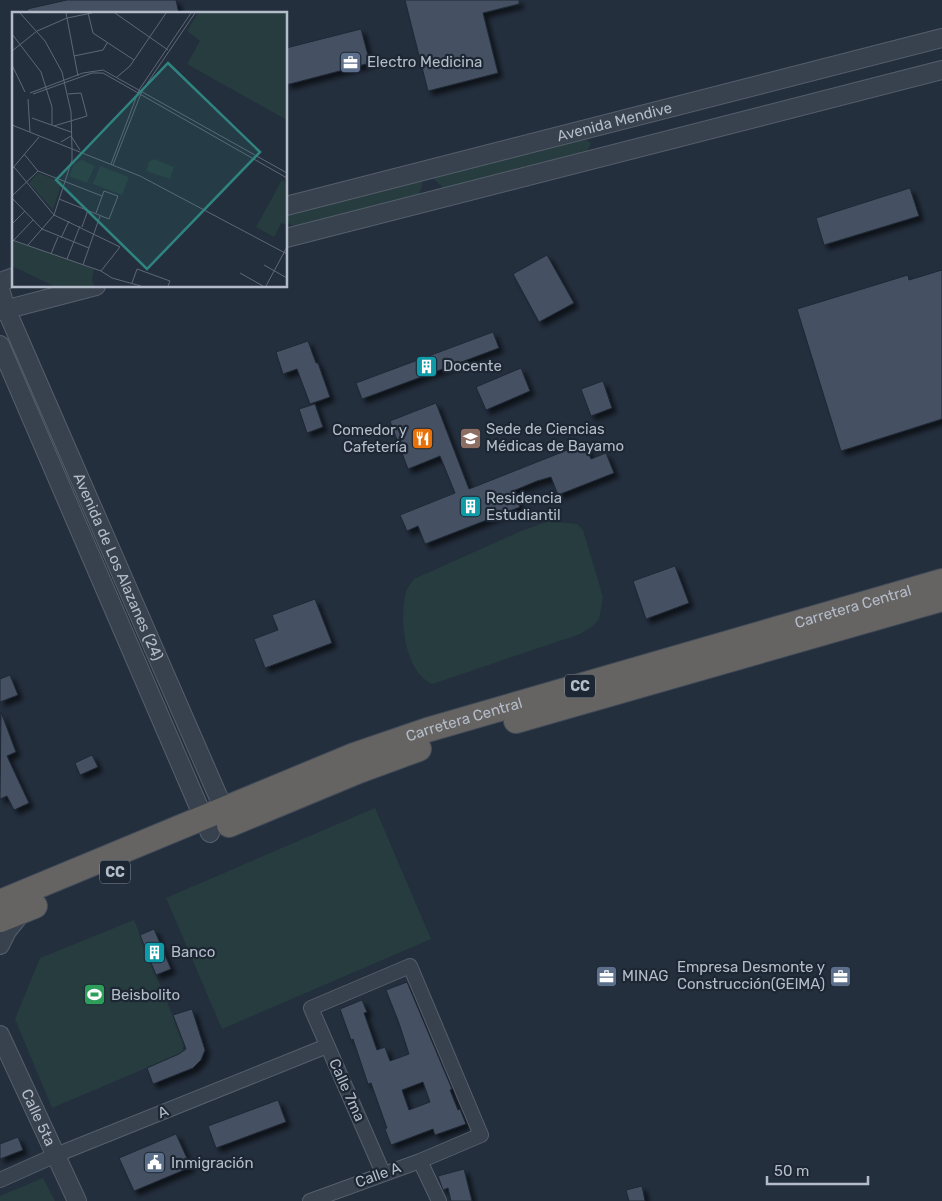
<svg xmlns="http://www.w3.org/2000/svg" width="942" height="1201" font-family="Rubik,sans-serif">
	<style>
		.green { fill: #263c3f }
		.building { fill: #455162; stroke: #1f2835; fill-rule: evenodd; filter: url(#shadow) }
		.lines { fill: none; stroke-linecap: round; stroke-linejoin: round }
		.minor-casing { stroke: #565f6c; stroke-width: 16 }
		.tertiary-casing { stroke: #565f6c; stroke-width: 20 }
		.trunk-casing { stroke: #434c59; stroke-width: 26 }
		.minor { stroke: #38414e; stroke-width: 14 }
		.tertiary { stroke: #38414e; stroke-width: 18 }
		.trunk { stroke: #656462; stroke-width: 24 }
		.labels { text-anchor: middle; stroke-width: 4.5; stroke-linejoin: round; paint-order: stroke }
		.shield { fill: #1d2633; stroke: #878f9c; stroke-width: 1 }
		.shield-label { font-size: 14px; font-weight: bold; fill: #b4bcc9 }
		.poi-label { font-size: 15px; fill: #b4bcc9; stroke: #1d2633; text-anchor: start }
		.street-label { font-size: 15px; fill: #b4bcc9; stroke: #1d2633 }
		.inset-road { fill: none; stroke: #5e6776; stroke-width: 1 }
		.view { fill: #308480; fill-opacity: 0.15; stroke: #308480; stroke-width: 2.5 }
		.inset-edge { fill: none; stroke: #b4bcc9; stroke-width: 2.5 }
	</style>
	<defs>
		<filter id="shadow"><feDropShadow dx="4.5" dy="4.5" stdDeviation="2.5" flood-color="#0009"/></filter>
	</defs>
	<rect width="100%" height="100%" fill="#242f3e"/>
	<!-- green -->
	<path class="green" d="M579,136L591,143L586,153L443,188L434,179L440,171Z
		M416,175L423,184L419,194L293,226L286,221V213Z
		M549,521L577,524L583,530L603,597L599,619L593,626L580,634L432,684C404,671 399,619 406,592C407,588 411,583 414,579L519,532Z
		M375,808L431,939L222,1029L166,898Z
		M134,920L184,1044L182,1052L179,1054L52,1108L15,1019L40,958Z
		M43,1178L55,1201H0V1196Z"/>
	<!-- building -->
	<path class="building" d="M67,0H176L179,14H28L27,9Z
		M405,0H519V4L483,13L498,73L428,91Z
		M361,29L370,63L286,85V48Z
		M910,188L919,216L824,245L816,218Z
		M547,255L574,303L539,322L513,274Z
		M942,270V419L841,451L797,309L908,275L909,280Z
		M493,332L499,348L362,399L356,383Z
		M308,341L316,363H318L330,397L310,404L297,369L283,374L276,352Z
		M521,368L530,391L486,410L476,387Z
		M603,381L612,408L591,416L581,389Z
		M436,403L469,489L585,443L591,459L606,453L614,473L558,495L551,477L537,481L513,491L520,507L425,544L418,526L407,531L400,515L455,493L440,456L408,469L390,421Z
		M315,404L323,427L307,433L299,409Z
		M675,566L689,603L646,619L633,581Z
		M315,599L332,643L265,668L254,639L278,630L272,615Z
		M10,675L18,695L0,702V679Z
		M1,712L16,752L7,756L29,803L14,810L7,796L0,799Z
		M92,755L98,767L80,775L75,763Z
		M154,929L171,969L156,975L140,935Z
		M407,982L452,1089L450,1090L458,1110L460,1109L466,1124L435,1135L433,1129L391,1145L385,1129L387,1128L371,1083L368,1084L353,1039L351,1040L340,1009L362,1000L367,1012L364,1013L377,1050L385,1047L390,1061L409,1054L399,1023L386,990ZM423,1082L430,1102L409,1110L402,1090Z
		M192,1009L205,1050L201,1060L193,1068L153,1084L147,1068L179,1054L186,1049L173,1015Z
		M278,1100L286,1122L216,1148L208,1126Z
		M176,1134L191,1167L134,1191L119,1158Z
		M18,1137L23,1150L0,1159V1144Z
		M464,1169L472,1201H451L448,1188L443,1190L438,1176Z
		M642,1186L645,1201H629L626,1190Z"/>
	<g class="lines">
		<defs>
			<path id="minor" d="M420,1161L439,1201
				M0,1180L56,1155L327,1046
				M310,1201L420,1161L481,1135L410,966L311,1008L383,1173"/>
			<g id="tertiary">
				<path id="s1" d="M286,206L942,38"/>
				<path d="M286,238L942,70"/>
				<path d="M0,282L14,277"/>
				<path id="s2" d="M0,289L6,309L228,819"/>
				<path d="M0,311L96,286"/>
				<path d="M0,345L210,833"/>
				<path d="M0,945L7,931L23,911"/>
				<path id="s3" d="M0,1035L77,1201"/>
			</g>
			<g id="trunk">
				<path d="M516,721L942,599"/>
				<path d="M229,825L359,771L419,749"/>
				<path id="s4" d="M0,902L354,755L427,730L942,581"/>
				<path d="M0,920L35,906"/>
			</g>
		</defs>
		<!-- minor casing -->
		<use href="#minor" class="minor-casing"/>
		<!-- tertiary casing -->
		<use href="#tertiary" class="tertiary-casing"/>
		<!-- trunk casing -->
		<use href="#trunk" class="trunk-casing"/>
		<!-- minor -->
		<use href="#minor" class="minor"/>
		<!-- tertiary -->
		<use href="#tertiary" class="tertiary"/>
		<!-- trunk -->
		<use href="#trunk" class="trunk"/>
	</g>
	<!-- icons -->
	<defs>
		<symbol id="office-square" viewBox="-11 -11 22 22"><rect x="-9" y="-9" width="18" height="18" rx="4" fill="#5c6f8a" stroke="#1d2633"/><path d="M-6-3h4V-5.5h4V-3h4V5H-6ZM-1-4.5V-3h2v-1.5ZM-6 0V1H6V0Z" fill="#fff"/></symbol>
		<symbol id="building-square" viewBox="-11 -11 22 22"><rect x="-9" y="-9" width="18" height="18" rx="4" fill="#0f9aa8" stroke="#1d2633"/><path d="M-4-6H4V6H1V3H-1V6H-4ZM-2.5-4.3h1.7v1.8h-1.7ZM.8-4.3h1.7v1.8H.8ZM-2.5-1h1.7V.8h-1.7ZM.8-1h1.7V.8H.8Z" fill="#fff"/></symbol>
		<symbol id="university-square" viewBox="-11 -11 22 22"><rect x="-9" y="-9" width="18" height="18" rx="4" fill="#8d6e63" stroke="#1d2633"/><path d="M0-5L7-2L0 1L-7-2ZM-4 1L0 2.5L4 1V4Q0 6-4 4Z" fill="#fff"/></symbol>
		<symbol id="restaurant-square" viewBox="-11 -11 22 22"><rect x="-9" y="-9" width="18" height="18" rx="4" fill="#e8710a" stroke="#1d2633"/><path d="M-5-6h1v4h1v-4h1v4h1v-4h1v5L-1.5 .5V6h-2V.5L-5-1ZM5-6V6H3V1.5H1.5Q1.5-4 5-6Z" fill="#fff"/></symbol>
		<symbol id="stadium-square" viewBox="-11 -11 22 22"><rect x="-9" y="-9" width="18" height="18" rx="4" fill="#2e9e5b" stroke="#1d2633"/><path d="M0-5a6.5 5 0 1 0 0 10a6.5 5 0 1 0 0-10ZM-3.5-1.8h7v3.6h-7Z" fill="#fff"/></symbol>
		<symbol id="civic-square" viewBox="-11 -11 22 22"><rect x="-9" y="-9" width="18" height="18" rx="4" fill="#5c6f8a" stroke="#1d2633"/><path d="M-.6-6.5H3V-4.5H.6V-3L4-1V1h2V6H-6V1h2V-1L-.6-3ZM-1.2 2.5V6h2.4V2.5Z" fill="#fff"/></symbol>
	</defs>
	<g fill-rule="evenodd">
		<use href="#office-square" x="338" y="50" width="25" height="25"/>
		<use href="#building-square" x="414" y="354" width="25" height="25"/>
		<use href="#university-square" x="458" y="426" width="25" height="25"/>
		<use href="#restaurant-square" x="410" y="426" width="25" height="25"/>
		<use href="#building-square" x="458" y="494" width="25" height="25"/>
		<use href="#building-square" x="142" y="940" width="25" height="25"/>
		<use href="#office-square" x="594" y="964" width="25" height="25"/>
		<use href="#office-square" x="828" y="964" width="25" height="25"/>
		<use href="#stadium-square" x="82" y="982" width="25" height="25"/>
		<use href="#civic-square" x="142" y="1150" width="25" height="25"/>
	</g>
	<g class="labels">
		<!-- shield labels -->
		<g class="shield">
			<rect x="565" y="674.5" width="30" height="23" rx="4"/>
			<rect x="100" y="860.5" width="30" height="23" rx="4"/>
		</g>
		<g class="shield-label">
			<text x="580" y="691">CC</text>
			<text x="115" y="877">CC</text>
		</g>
		<!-- poi labels -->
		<g class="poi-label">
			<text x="367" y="67">Electro Medicina</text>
			<text x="443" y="371">Docente</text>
			<text x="486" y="434">Sede de Ciencias<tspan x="486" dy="17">Médicas de Bayamo</tspan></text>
			<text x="407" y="435" text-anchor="end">Comedor y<tspan x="407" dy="17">Cafetería</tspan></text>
			<text x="486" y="503">Residencia<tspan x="486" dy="17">Estudiantil</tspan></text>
			<text x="171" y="957">Banco</text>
			<text x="825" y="972" text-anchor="end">Empresa Desmonte y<tspan x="825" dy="17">Construcción(GElMA)</tspan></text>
			<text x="622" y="981">MINAG</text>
			<text x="111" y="1000">Beisbolito</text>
			<text x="171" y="1168">Inmigración</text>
		</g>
		<!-- street labels -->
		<g class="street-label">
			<text dy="5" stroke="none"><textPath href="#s1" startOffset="339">Avenida Mendive</textPath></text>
			<text dy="5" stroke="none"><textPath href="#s2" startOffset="302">Avenida de Los Alazanes (24)</textPath></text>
			<text dy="5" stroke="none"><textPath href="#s4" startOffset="904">Carretera Central</textPath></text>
			<text dy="5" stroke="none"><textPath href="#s4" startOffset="499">Carretera Central</textPath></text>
			<text transform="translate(347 1090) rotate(66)" y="5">Calle 7ma</text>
			<text transform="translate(163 1112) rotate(-22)" y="5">A</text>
			<text dy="5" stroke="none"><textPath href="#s3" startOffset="91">Calle 5ta</textPath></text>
			<text transform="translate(378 1175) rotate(-20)" y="5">Calle A</text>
		</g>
	</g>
	<!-- overview -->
	<g transform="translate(12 12)">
		<rect width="275" height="275" fill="#242f3e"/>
		<path d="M186,1H275V108L175,52L188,29L175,19ZM142,147L162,155L158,167L134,159L137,150ZM70,148L83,154L75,171L57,164L62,152ZM88,154L117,165L110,183L81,172ZM26,161L50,170L41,198L17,171ZM270,168L275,171V213L269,211L262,225L244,215ZM0,228L82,257L80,267L82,274H42L0,254Z" fill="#263c3f"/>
		<path class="inset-road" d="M8,1L33,29L50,60L59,100L60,137M54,1L66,64M76,1L81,21L122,48M103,1L156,38M0,22L29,60L40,95V113M0,39L25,19L55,6L80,1M62,44L91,38L95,31M0,53L13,80M105,65L118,54L154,1M18,81L71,61L91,58L275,161M21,82L80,61H91L275,166M16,87L18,120M20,106L59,120M0,113L128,164L275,242M42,114L75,104L69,81L56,82M49,130L59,124L68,138M12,142L26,159L90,184M99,152L127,78L179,1M101,153L130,79L183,1M2,155L42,203L108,235L89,259M0,157L27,125M0,184L26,159M0,186L30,217L77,236M47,187L97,207L106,184L92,179L84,201M0,212L13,199M70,215L76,198M49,226L57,209M0,228L89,259L100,266L129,274M1,229L21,208M16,233L42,203L60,148V137M39,242L46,225M55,247L68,214M71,253L88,204M252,253L275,266M228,261L251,274M120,271L125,257L158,269L156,274M254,274L275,235"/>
		<path class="view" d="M156,51L248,140L135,257L44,168Z"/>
		<rect width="275" height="275" class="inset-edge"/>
	</g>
	<!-- scale -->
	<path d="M767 1176v8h101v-8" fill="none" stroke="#b4bcc9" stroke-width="2.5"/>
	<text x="774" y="1176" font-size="15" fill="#b4bcc9" stroke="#1d2633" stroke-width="4" paint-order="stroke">50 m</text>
</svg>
